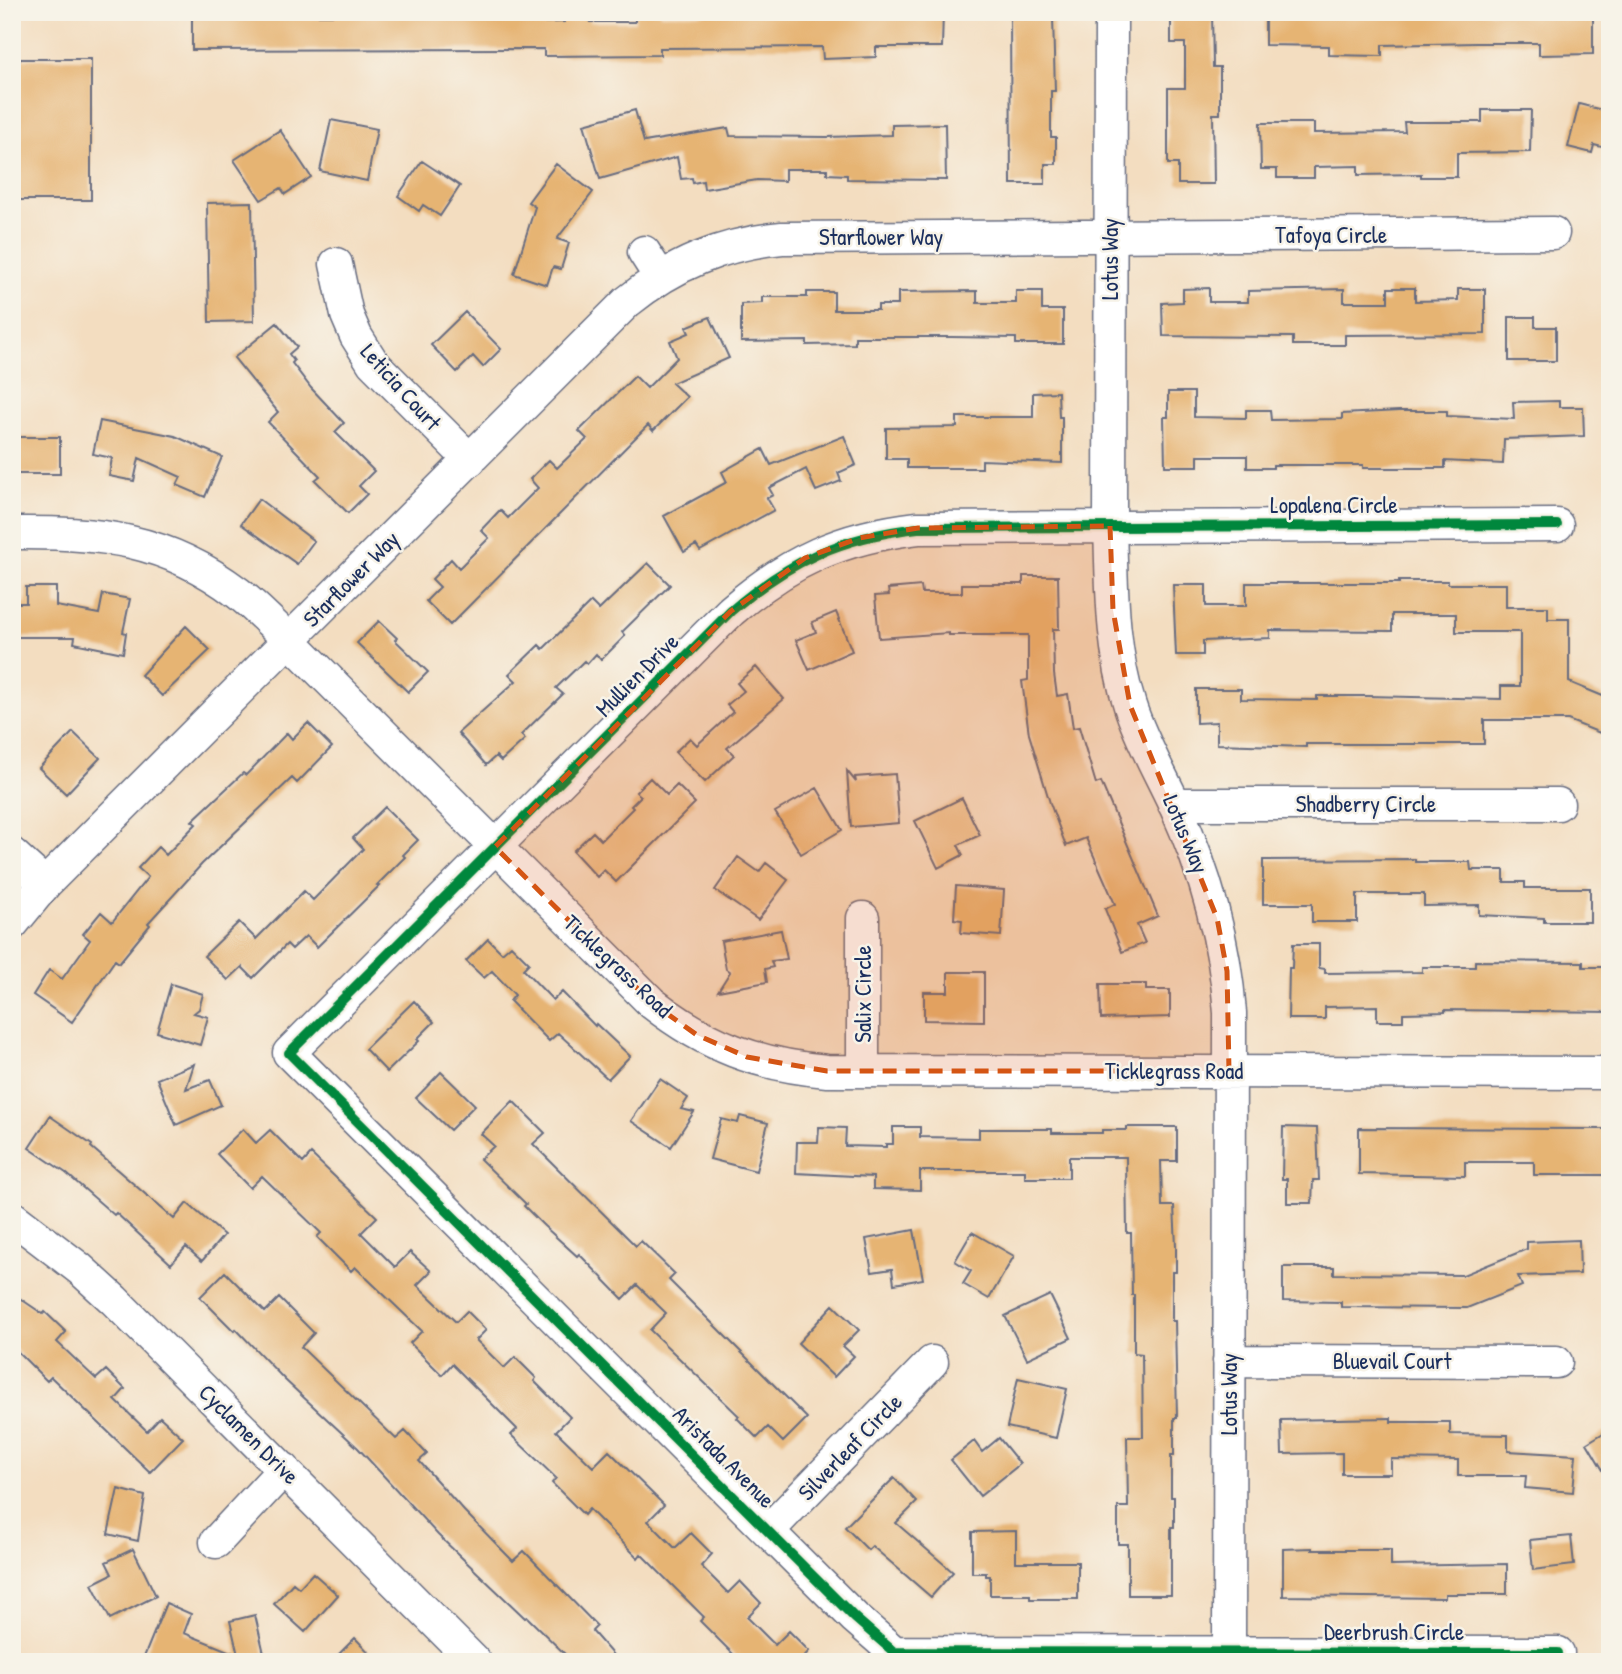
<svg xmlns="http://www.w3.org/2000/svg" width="1622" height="1674" font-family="'Patrick Hand',sans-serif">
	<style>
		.building { fill: #e6b473 }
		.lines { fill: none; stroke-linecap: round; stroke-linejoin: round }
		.minor-casing { stroke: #676c80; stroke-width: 35 }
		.minor { stroke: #fff; stroke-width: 32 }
		.cycleway-casing { stroke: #f7f3e8; stroke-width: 15 }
		.cycleway { stroke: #00873e; stroke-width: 10 }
		.marked { fill: #d45514; fill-opacity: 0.2; stroke: #d45514; stroke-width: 5; stroke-dasharray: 14 9; stroke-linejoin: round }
		.labels { text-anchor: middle; stroke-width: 5; stroke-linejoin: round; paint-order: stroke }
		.street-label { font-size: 23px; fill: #1b2f5e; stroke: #f7f3e8 }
	</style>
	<rect width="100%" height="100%" fill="#f7f3e8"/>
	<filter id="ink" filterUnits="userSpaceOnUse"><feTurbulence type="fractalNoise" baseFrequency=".0143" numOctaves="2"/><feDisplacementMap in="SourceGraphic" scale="14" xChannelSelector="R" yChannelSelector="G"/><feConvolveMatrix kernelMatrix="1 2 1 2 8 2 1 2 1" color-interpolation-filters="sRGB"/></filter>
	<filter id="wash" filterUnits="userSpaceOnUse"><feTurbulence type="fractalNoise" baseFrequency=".00686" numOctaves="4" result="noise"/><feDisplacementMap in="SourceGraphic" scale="28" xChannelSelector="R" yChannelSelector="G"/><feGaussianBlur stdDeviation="1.57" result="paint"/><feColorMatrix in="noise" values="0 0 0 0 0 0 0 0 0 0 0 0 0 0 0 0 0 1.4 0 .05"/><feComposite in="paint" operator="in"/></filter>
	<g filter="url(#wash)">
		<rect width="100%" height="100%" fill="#f3ddc0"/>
		<g id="blocks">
			<!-- building -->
			<path class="building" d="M192,12H238V18L283,17V12H309V15H354V12L424,15V12H449V16L521,12V23L564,22V12H590V22H635V12H660V15L706,14V12H943L942,47H876V57L823,59L822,47L660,48V55L544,56V49L192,50Z
				M1010,12H1043V17H1053L1055,91H1051V137H1056V164H1045V184H1011Z
				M1178,12H1212L1213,67H1220V114H1213L1214,184H1178V164H1168V88H1185V43H1171V16H1178Z
				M1265,12H1593V54L1539,55V43H1476L1382,45V56L1329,55V46L1265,45Z
				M12,59H91V200H12Z
				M1579,104L1610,112V149L1594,145L1592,153L1568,147Z
				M635,110L644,142L728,128L730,136L827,137L892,135V125L945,124L946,180L847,179V175L827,174V169H785V181L757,180L704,189L703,181L693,183L692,178L681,179L677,157L600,179L584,124Z
				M1482,110H1531L1530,152L1457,153V177H1421V174L1358,175V166L1314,167V178H1277V169H1261L1260,123H1314V133L1405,132L1404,122H1482Z
				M331,120L377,129L367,181L320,171Z
				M280,130L311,177L285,194L281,188L261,200L234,160Z
				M422,161L460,186L440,216L423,205L419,211L398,196Z
				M556,164L593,192L557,239L569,243L561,269L553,267L547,285L514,274L535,207L528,202Z
				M252,202L254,321L209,322L207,203Z
				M1209,288V302H1248V291L1344,289V302H1388V288H1415V301L1458,300V289H1485V334L1345,335V345H1293V337L1163,336L1162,303L1183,302V289Z
				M977,291V303H1016V291H1042V310H1063V344H1016V338L951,337H855V344L807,345V341L741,342V304L762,303V297H807V292H834V310H878V305H898V292Z
				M465,312L501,349L483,367L473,356L457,372L431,345Z
				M710,317L729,358L672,383L687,397L653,431L648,425L450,625L426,601L440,587L432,579L451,559L459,568L489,538L481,530L500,510L508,518L538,488L530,479L549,460L557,468L587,439L579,431L635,376L647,388L677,358L670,341L689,333L686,327Z
				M1509,317H1535V327H1556V361H1509Z
				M277,323L297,347L289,354L294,361L292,363L311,388L344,423L335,432L374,471L359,486L367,494L348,513L315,480L320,476L268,422L278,412L234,358Z
				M1058,392L1059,417H1062V463L982,460V468H907V459H886V428L957,427V417H1033V393Z
				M1168,392H1194V417L1246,418V410H1270L1271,420L1342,419V414L1399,411H1447V416L1514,419L1513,402L1559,401V407H1583L1584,436L1504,439L1503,464L1445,461V468H1363V465H1273V468H1247V456H1198V466H1165L1164,417H1168Z
				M100,421L175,436L222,457L205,497L177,485L181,477L139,458L134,481L109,476L112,458L93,454Z
				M844,436L856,465L838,473L841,481L816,491L806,469L769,488L773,495L767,498L774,510L700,551L696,545L684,552L664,516L727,482L722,472L763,449L771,465Z
				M12,437H60V474H12Z
				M259,499L314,541L297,564L241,524Z
				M648,563L670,585L622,632L625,636L601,660L596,654L587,664L584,661L556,688L563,694L521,735L525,739L501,761L496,756L486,765L458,733L516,681L509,674L539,645L543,649L591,602L599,610Z
				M1023,576H1058L1059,629H1053L1054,674L1057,696L1068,694L1073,728L1079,727L1096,784L1101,782L1158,916L1137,925L1145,943L1122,952L1105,909L1115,904L1086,838L1066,846L1050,803L1029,734L1022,681L1028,680V635H949V633L879,638L875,596L889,595L888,589L921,586L922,593H962V584H1023Z
				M1399,581H1448V584H1506V607H1548V619H1569V682L1610,699V737L1568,720H1484V744H1306V747L1217,744V722L1196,723V689H1241V699L1317,700V696H1367L1501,699V686H1520V632H1456V614H1392V631L1270,630V638L1203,641V655H1176L1173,585H1206V606H1246V583H1399Z
				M26,587H56V606L99,614L103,594L130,599L123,632L126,633L123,653L74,643L75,637H12V603H26Z
				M836,612L852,651L809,670L796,640L816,632L812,622Z
				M379,621L397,638L395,640L428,672L408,692L357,643Z
				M186,626L210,650L162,696L141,675Z
				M756,667L784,699L727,748L734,755L705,782L675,752L690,738L697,745L733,712L727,705L744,691L737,683Z
				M308,723L332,747L297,783L292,778L202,864L148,923L150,925L119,963L115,960L72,1022L33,995L49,970L62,979L90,940L83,934L101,912L112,922L148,877L138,868L158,847L166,855L196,824L192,821L243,773L246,775L287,733L292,739Z
				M73,732L100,758L66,794L39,768Z
				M847,771L856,782L855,777L895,774L899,823L851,827Z
				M650,778L667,795L677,785L695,803L616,882L604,870L597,877L573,851L593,832L601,840L633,808L631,806L641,796L636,792Z
				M817,788L842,830L801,854L775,812Z
				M962,798L980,835L958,845L963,855L938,868L915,821Z
				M385,807L418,840L403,855L405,857L377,885L379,886L317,947L306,936L292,949L287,944L253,978L242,967L228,980L204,956L239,922L256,939L304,891L313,900L363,849L353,838Z
				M738,857L759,872L766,863L788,880L758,920L715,890Z
				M1415,859V862H1470L1471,870H1504V882H1525V888H1590V922H1544V918L1479,915V905L1424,906V894H1357V922H1312V904H1263V860Z
				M956,886L1004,890L1001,936L961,933L962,920L954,919Z
				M781,930L787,959L771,961L773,967L765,969L767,982L718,991L730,972L726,969L721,941Z
				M488,939L502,953L511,945L529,963L523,969L553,1000L562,992L595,1026L596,1024L630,1056L608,1079L558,1033L549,1041L510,1001L515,995L492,971L484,978L466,961Z
				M1293,944H1319V968L1325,969V973L1422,972V967H1475V961L1583,962V967H1610V1012L1445,1010V1012L1403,1013V1021H1377V1006L1325,1007V1019H1288L1289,968H1292Z
				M948,972H984V1021L924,1020V992H948Z
				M171,984L203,994L199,1009L194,1013L208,1017L200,1045L157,1032Z
				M1100,984H1146V990H1170V1017L1101,1019Z
				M414,1001L434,1022L417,1039L419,1041L387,1072L365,1049Z
				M194,1064L186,1089L210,1080L221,1105L176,1125L157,1079Z
				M441,1072L475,1105L450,1130L416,1098Z
				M660,1079L688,1098L681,1109L694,1112L671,1147L631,1121Z
				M513,1101L545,1133L533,1144L636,1246L641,1241L675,1274L669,1280L807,1418L783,1442L768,1427L757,1438L737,1418L739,1416L650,1330L666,1313L637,1285L623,1299L579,1254L577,1256L544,1226L524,1206L526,1204L480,1159L494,1146L481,1134Z
				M50,1116L92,1145L91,1147L174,1219L187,1203L224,1235L202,1261L186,1247L171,1264L116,1213L114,1215L66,1173L29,1148Z
				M740,1116L768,1123L756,1171L710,1159L721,1119L738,1123Z
				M819,1127L846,1128L845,1146L886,1147V1144H893V1127H920V1137L979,1138V1129H1052V1133H1102V1130H1127V1127H1177V1161H1161L1162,1206H1174L1176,1246V1272H1172V1321H1175L1177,1418H1174V1455H1171V1497H1174V1527H1171V1595H1128V1544H1118V1507H1128L1127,1437H1143L1142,1354L1134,1353V1295H1132L1131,1233H1127L1126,1157H1069V1178H1025V1171H920V1190L873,1189V1177L796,1173L797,1142H818Z
				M1283,1127L1317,1128L1319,1180H1313L1312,1203H1287V1179H1282Z
				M1359,1128L1610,1129V1175H1534V1162H1465V1176L1359,1174Z
				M243,1129L256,1143L270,1130L303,1163L311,1154L377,1217L361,1233L395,1267L410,1252L431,1271L417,1285L456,1322L467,1311L486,1330L476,1340L504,1368L515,1357L536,1378L534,1381L570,1417L556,1431L593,1467L609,1451L664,1505L648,1521L675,1548L691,1533L712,1554L701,1566L728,1593L740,1581L761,1603L747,1617L775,1645L789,1631L809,1651L799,1662H741L700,1621L704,1617L641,1554L638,1558L589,1509L584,1515L552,1483L556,1478L511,1435L517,1429L452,1364L442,1375L410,1343L422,1331L355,1267L351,1271L317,1237L321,1233L262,1176L250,1188L217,1154Z
				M914,1230L923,1279L894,1284L892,1269L872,1272L866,1239Z
				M972,1232L1014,1256L989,1299L963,1284L971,1271L955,1261Z
				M1579,1240L1580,1274L1518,1276L1522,1286L1467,1308L1341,1307V1302L1283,1301V1267H1334V1274L1463,1275L1527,1249V1242Z
				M225,1272L265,1312L279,1298L314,1333L301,1347L396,1439L405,1431L427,1454L419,1461L464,1511L513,1561L524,1551L597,1626L592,1631L619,1662H573L527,1617L525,1618L438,1535L358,1448L285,1380L236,1329L234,1331L200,1297Z
				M12,1293L43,1314L45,1312L66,1332L57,1342L96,1379L106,1370L125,1389L115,1400L147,1431L160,1417L183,1438L150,1472L51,1377L47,1381L12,1346Z
				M1050,1295L1071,1338L1027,1359L1005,1316Z
				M833,1305L859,1330L843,1346L854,1356L834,1377L798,1343Z
				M1018,1378L1067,1389L1056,1438L1007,1427Z
				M1391,1418V1422H1450V1434L1508,1435V1451L1576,1455L1573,1492L1525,1488L1526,1476H1458V1460L1391,1459V1474H1342V1453L1282,1454L1281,1420Z
				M1610,1429V1482L1587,1443Z
				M999,1438L1020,1464L980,1496L951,1460L974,1441L982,1452Z
				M894,1478L917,1502L896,1523L953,1572L931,1597L872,1546L868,1550L845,1527Z
				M118,1489L145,1496L138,1541L108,1534Z
				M1016,1531V1562H1078V1599H1030V1595H990V1576H986V1573H972V1532Z
				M1571,1536L1574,1565L1533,1570L1530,1540Z
				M1312,1548V1550H1391V1566L1507,1564V1594H1445V1598L1283,1596V1549Z
				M133,1549L156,1596L110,1619L92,1584L112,1574L106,1562Z
				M313,1573L338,1595L305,1632L274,1604L293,1583L299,1588Z
				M166,1603L191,1614L184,1633L238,1655L230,1621L255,1615L266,1662H142Z
				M355,1638L378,1662H331Z"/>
		</g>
	</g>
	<g filter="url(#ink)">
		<use href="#blocks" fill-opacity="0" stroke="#676c80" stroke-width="2"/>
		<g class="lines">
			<defs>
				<path id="minor" d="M1111,12L1110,526C1112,586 1111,648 1130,706C1141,740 1159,771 1174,803C1205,871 1225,939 1230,1013L1229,1662
					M644,252L660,277
					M336,264L347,315L356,336L373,363L470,460
					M1557,525L918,528C841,537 789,561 731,611L289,1053L855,1618L894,1652L1558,1653
					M12,533C99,532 166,538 238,593C256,607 272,624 289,640L652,1003C707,1046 758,1065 827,1071L1610,1073
					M1174,804H1558
					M12,854L45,884
					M12,924L45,884L627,302C674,264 722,244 782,238L1553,233
					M863,1071V918
					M12,1217L80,1269L114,1300L475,1662
					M1229,1361L1556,1362
					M768,1531L932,1362
					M216,1542L284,1469"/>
			</defs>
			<!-- minor casing -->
			<use href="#minor" class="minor-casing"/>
			<!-- minor -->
			<use href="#minor" class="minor"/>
			<defs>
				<path id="cycleway" d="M1557,525L918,528C841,537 789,561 731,611L289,1053L855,1618L894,1652L1558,1653"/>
			</defs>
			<!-- cycleway casing -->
			<use href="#cycleway" class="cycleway-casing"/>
			<!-- cycleway -->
			<use href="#cycleway" class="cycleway"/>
		</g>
	</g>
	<!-- marked area -->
	<path class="marked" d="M1110,526L1113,610L1130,705L1217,918L1227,971L1229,1071H827L747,1057L697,1035L652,1003L495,847L731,611L805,558L859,538L918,528Z"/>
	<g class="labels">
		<!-- street labels -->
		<g class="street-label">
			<text x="1331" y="243">Tafoya Circle</text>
			<text x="881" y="245">Starflower Way</text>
			<text transform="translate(1110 259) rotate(-90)" y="8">Lotus Way</text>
			<text transform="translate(401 387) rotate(48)" y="8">Leticia Court</text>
			<text x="1334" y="513">Lopalena Circle</text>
			<text transform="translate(351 579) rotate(-45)" y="8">Starflower Way</text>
			<text transform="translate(637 675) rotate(-45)" y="8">Mullien Drive</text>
			<text x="1366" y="812">Shadberry Circle</text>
			<text transform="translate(1186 834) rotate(67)" y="8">Lotus Way</text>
			<text transform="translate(618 966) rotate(43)" y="8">Ticklegrass Road</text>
			<text transform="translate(863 994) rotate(-90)" y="8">Salix Circle</text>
			<text x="1174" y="1079">Ticklegrass Road</text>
			<text x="1392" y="1369">Bluevail Court</text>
			<text transform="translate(1229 1394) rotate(-90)" y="8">Lotus Way</text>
			<text transform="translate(249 1434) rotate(45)" y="8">Cyclamen Drive</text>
			<text transform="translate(850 1447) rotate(-46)" y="8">Silverleaf Circle</text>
			<text transform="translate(724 1457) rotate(45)" y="8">Aristada Avenue</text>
			<text x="1394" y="1640">Deerbrush Circle</text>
		</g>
	</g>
	<!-- margin -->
	<rect width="1622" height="1674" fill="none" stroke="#f7f3e8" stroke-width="42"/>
</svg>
